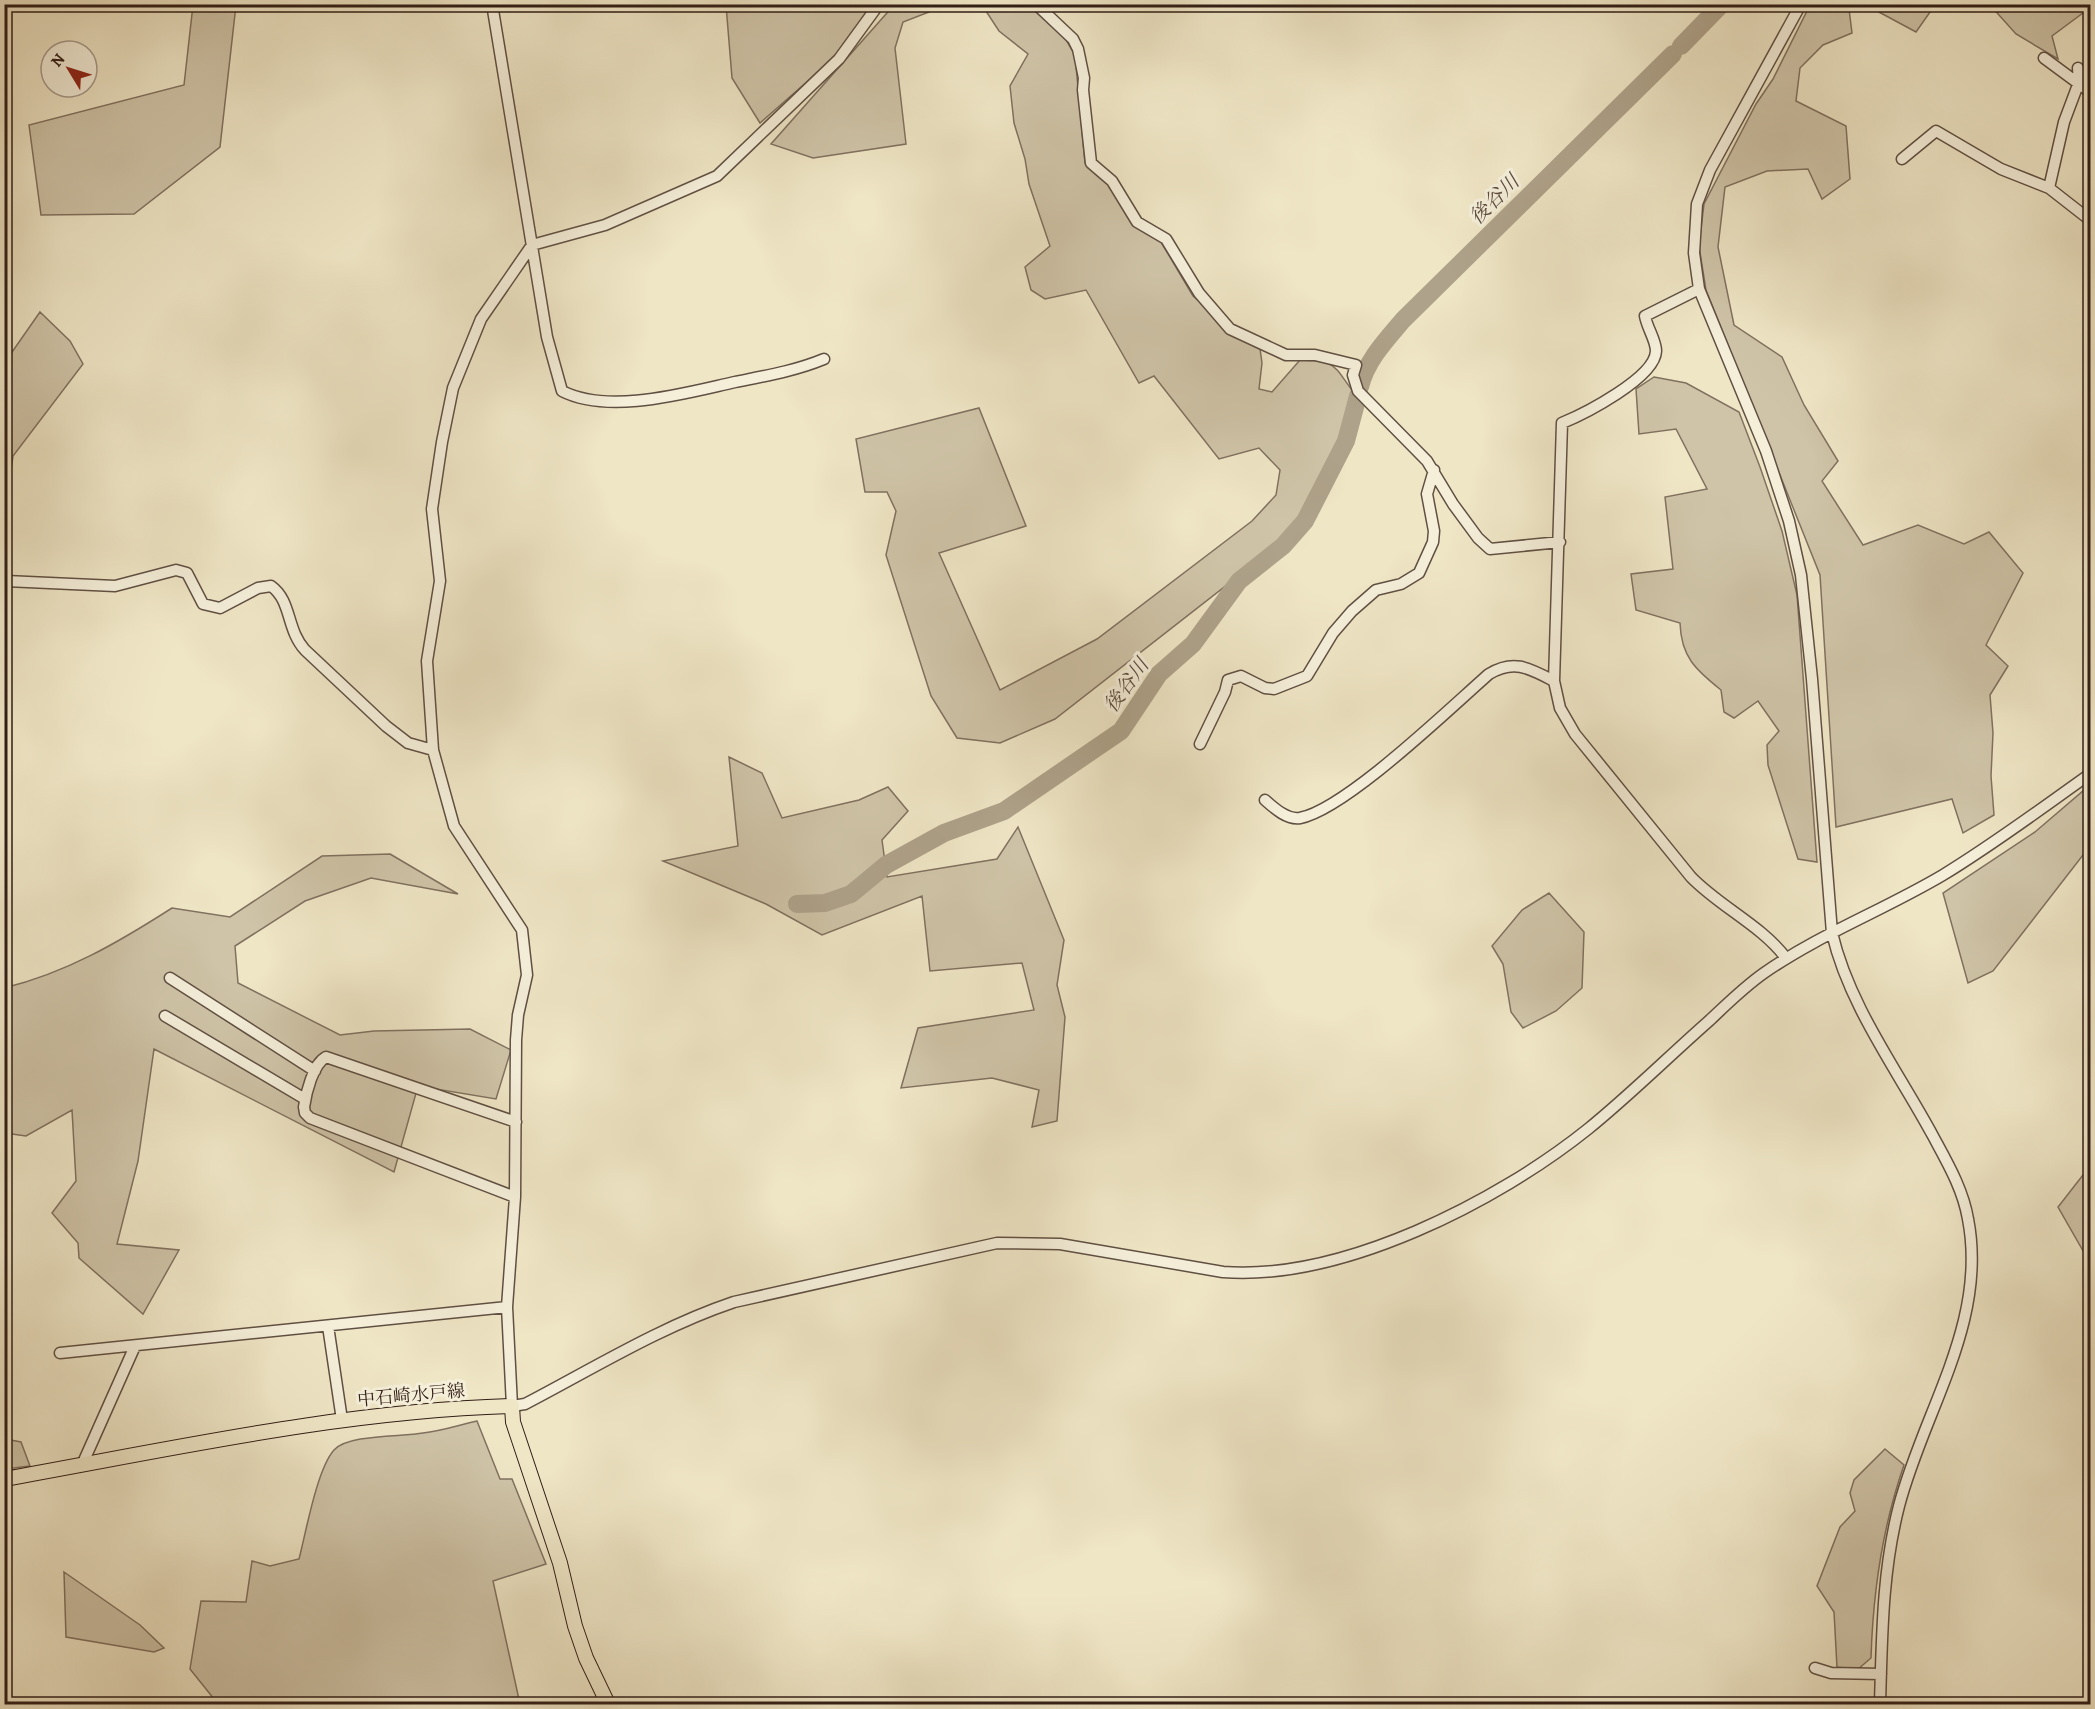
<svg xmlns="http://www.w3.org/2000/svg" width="2095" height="1709" font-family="Alegreya,'Noto Serif JP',serif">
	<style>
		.green { fill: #cfc4a8; stroke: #807160; stroke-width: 1.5 }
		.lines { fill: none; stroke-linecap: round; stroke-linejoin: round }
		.river { stroke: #aea28a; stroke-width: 18 }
		.minor-casing { stroke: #605043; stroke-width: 13 }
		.major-casing { stroke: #311e17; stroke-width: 16 }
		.minor { stroke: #f5efda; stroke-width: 10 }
		.major { stroke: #efe6c6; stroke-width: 14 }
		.labels { text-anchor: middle; stroke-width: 6; stroke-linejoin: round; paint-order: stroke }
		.street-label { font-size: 18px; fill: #311e17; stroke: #f5efda }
		.water-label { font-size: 20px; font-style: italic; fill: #5d4c3f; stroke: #f5efda }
	</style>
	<rect width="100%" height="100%" fill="#efe6c6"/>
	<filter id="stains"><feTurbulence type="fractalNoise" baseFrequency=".00333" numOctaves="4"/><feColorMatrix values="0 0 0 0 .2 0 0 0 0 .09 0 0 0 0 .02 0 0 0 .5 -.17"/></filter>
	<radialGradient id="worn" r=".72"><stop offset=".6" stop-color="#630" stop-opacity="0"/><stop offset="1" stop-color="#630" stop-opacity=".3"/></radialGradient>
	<!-- green -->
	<path class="green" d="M1864,4H1935V5L1916,32Z
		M193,5H236L220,147L134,214L41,215L29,125L184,85Z
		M726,5H873L833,59L760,123L732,78Z
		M894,5H947L903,22L895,48L906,144L813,158L771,144Z
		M982,5H1032L1036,12L1065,38L1075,55L1085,163L1109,185L1161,242L1193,296L1207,308L1227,333L1260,349L1262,363L1259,389L1272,392L1300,360C1339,361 1333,366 1355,394C1349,426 1338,445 1325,473C1313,498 1309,512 1291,535L1055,719L1000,743L957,738L931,696L886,555L896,511L887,492H865L856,439L979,408L1026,526L939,553L1000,690L1097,639L1252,521L1276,495L1280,470L1259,448L1219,459L1154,376L1139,383L1086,290L1045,299L1031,290L1025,267L1050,246L1029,184L1025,159L1014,123L1010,86L1028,54L999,31Z
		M1810,5H1841L1849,9L1852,33L1823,45L1800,68L1796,101L1846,126L1850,179L1822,199L1808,169L1767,171L1725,187L1718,247L1734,325L1782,357L1804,405L1838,461L1822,481L1863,545L1918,525L1964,544L1989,532L2023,573L1986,645L2008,666L1990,695L1993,733L1991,776L1994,815L1963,833L1952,799L1836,827L1820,575L1706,290L1699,246L1704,204L1756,104L1773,79Z
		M1990,5H2090V11L2087,10L2052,36L2058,59L2016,34Z
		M40,312L70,341L83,364L13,456L7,497H4L5,355H10Z
		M1654,377L1686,383L1739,412L1760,467L1782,531L1797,595L1817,862L1798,859L1768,765L1767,745L1779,731L1758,701L1734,718L1724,712L1721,690C1696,670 1681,657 1680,623L1636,610L1631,574L1673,569L1665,497L1707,489L1676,429L1639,434L1636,389Z
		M729,757L762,773L782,818L859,800L888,787L908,811L882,840L887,877L997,859L1018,827L1064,940L1057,985L1065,1017L1057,1121L1032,1127L1039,1090L992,1078L901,1088L918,1028L1034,1010L1022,963L930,971L922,896L822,935L766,904L663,861L738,846Z
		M2090,785V846L1993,971L1968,983L1943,893L2035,832Z
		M390,854L458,894L371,878L305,901L235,946L238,983L340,1035L374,1031L470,1029L511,1050L496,1099L418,1086L394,1172L154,1049L138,1161L117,1244L179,1250L143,1314L79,1258L78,1243L52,1213L76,1181L72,1110L26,1136L5,1133L4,988C66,973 119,942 172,908L230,917L322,856Z
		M1549,893L1584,932L1582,988L1556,1011L1523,1028L1511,1012L1503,964L1492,946L1522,910Z
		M2090,1166V1263L2058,1207Z
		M477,1421L500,1479H512L546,1564L493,1581L520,1704H218L190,1669L201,1601L246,1602L252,1561L270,1566L299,1559C306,1532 317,1469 334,1450C348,1434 402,1437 423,1433C441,1431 459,1425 477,1421Z
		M5,1439L21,1442L30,1466L5,1469Z
		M1885,1449L1904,1465C1882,1528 1873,1592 1871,1658L1857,1670L1837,1667L1834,1612L1817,1586L1840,1527L1855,1511L1850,1493L1854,1480Z
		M64,1572L140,1625L164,1648L154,1652L66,1637Z"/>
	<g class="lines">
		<!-- river -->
		<path class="river" d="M1681,46L1722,4
			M1360,387C1366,361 1386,340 1403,320L1673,54
			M797,904L825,903L851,894L886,865L944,833L1004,811L1121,731L1159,674L1193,644L1239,581L1283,546L1305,521L1346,441L1358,396"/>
		<defs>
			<path id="minor" d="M492,4L547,337L562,391C609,415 685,393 735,382C765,376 795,371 824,359
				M879,4L839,59L717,176L605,225L532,245L481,319L453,388L442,442L432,509L440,581L427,661L433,750L454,826L522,930L527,975L518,1015L516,1040L515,1197L507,1307L512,1406L525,1404C594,1368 660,1327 734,1302L997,1243L1060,1244L1223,1272C1342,1281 1497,1202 1588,1129C1630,1095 1669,1056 1710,1020C1727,1004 1744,987 1764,973C1820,934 1884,910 1943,875C1994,844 2042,808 2090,774
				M1036,4L1073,39L1078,49L1084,78L1083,90L1091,163L1112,181L1137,222L1166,239L1199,293L1230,329L1286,355H1315L1356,365L1353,375L1358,391L1427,461L1453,504L1478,538L1490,549L1560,542
				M1801,4L1710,170L1697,204L1694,253L1699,289L1766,451L1789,521L1801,575L1812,679L1832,933C1849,1006 1898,1071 1933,1136C1947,1162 1963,1189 1968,1219C1988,1322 1924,1410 1899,1506C1882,1572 1882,1637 1880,1704
				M2044,58L2090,92
				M1902,159L1936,131L2001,169L2049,188L2090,220
				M2049,188L2064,122L2079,82L2078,68
				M1699,289L1645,316C1647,328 1656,340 1656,351C1655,378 1584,414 1562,423L1554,681L1560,708L1575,734L1691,877C1720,907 1761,925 1786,958
				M4,587L6,581L115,586L176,570L187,573L203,604L220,608L258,588L271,586C292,601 286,629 305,650L386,726L408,743L433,750
				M1200,744L1225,692L1228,680L1241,676L1265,688L1274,689L1307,676L1333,633L1352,611L1376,590L1401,584L1419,573L1433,542L1434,531L1427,494L1434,470
				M1265,800C1274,808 1287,820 1300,818C1346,809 1450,708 1489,674C1514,659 1529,668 1554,681
				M170,978L315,1071
				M165,1016L305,1099
				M515,1197L310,1118L305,1113L304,1107C306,1093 313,1064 326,1057L516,1122
				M328,1326L342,1420
				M60,1353L507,1307
				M82,1465L135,1346
				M1815,1668L1831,1673L1881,1674"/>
			<path id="major" d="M4,1479C172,1449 341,1411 512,1406L513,1422L560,1563L575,1626L586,1658L608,1704"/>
		</defs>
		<!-- minor casing -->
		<use href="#minor" class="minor-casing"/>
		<!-- major casing -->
		<use href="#major" class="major-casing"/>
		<!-- minor -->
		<use href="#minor" class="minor"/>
		<!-- major -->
		<use href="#major" class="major"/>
	</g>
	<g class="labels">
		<!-- street labels -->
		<g class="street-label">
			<text transform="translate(411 1395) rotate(-5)" y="6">中石崎水戸線</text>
		</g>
		<!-- water labels -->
		<g class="water-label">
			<text transform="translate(1494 199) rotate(-45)" y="7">後谷川</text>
			<text transform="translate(1126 685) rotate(-54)" y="7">後谷川</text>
		</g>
	</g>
	<!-- margin -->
	<rect width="2095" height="1709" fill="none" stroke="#efe6c6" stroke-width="24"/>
	<rect x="6" y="6" width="2083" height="1697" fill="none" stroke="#311e17" stroke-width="3"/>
	<rect x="12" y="12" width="2071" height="1685" fill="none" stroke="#311e17" stroke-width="1.5"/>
	<!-- north arrow -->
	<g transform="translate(69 69) rotate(308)"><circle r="28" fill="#f5efda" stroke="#a79b8c" stroke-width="1.5"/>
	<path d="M0-4.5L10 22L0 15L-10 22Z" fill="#8f2418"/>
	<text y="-9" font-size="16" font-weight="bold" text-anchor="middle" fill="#311e17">N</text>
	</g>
	<rect width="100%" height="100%" filter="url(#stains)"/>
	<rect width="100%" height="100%" fill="url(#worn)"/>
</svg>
